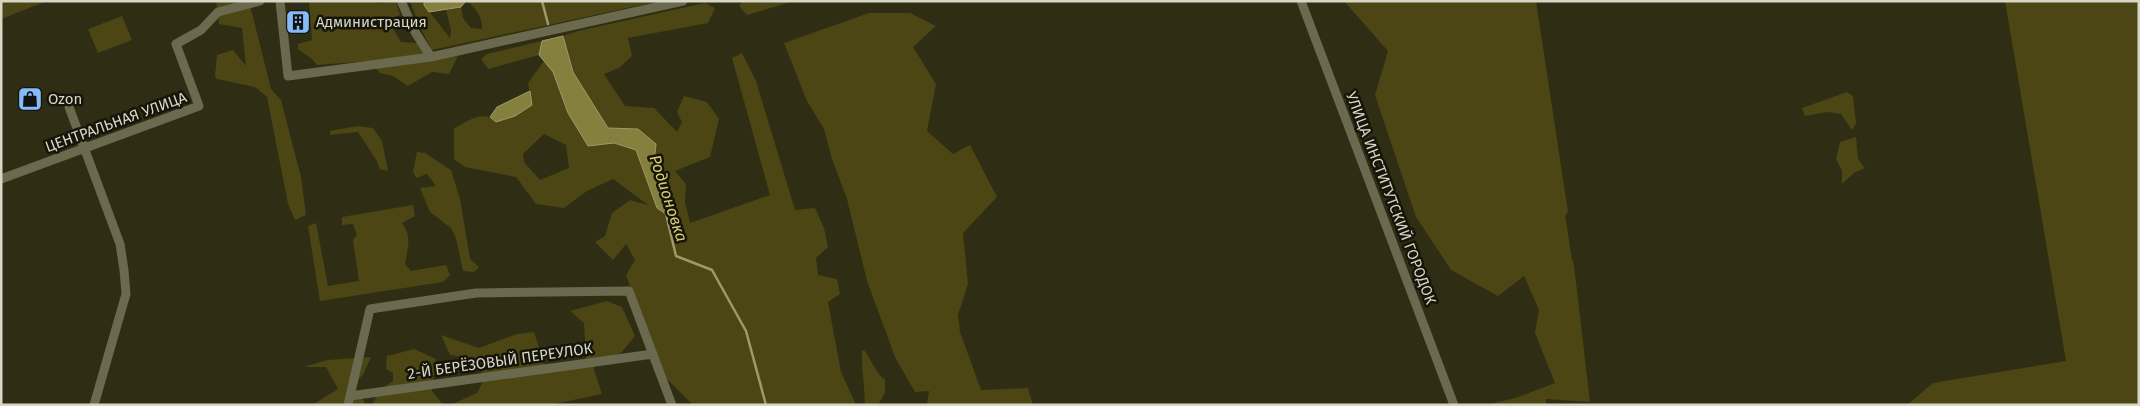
<svg xmlns="http://www.w3.org/2000/svg" width="2140" height="406" font-family="'Fira Sans',sans-serif">
	<style>
		.green { fill: #4b4613; fill-rule: evenodd }
		.water { fill: #86803e; stroke: #9e9a67 }
		.lines { fill: none; stroke-linecap: round; stroke-linejoin: round }
		.stream { stroke: #9e9a67; stroke-width: 2.5 }
		.minor { stroke: #6b694e; stroke-width: 9 }
		.labels { text-anchor: middle; stroke-width: 5; stroke-linejoin: round; paint-order: stroke }
		.poi-label { font-size: 15px; fill: #d7d6c7; stroke: #16150a; text-anchor: start }
		.street-label { font-size: 15px; fill: #d7d6c7; stroke: #16150a }
		.water-label { font-size: 16px; font-style: italic; fill: #d7ce6f; stroke: #16150a }
	</style>
	<rect width="100%" height="100%" fill="#2f2d14"/>
	<!-- green -->
	<path class="green" d="M1,1H47L1,19Z
		M216,1H249L271,89L281,100L301,177L306,215L295,220L288,204L267,97L255,87L217,79L215,76L217,55L233,50L246,66L242,28L219,24Z
		M309,1H375L376,3L396,2L400,15L389,22L401,42L419,43L430,61L458,56L449,74L432,72L408,86L393,76L380,73L369,61L317,65L312,59L298,49V44L312,40Z
		M410,1H424V5L450,38L451,30L446,10L461,7L463,18L471,28L482,29C483,18 476,8 467,1H660L432,50L418,23Z
		M743,1H794L747,15L739,6Z
		M1344,1H1536L1568,212L1565,215L1572,259L1574,265L1590,402L1546,399V405H1486L1515,398L1555,383L1535,333L1539,310L1524,276L1498,296L1451,270L1416,217L1375,95L1388,51Z
		M2005,1H2139V405H1907L1933,383L2066,361Z
		M705,3L715,8L708,23L628,38L632,56L619,68L604,74L625,106L654,108L677,132L682,122L677,112L684,96L707,102L719,119L710,157L675,171L686,184L685,202L690,223L770,195L732,58L742,53L756,81L795,210L815,208L824,228L828,247L816,258L818,275L837,279L840,294L828,302L841,372L856,405H693L664,376L626,275L635,260L626,244L613,260L595,242L605,236L612,213L630,200L648,205L613,179L587,191L564,208L536,204L516,177L465,167L454,159V128C469,121 482,109 497,122L532,105L528,83L544,61L553,72L568,113L614,143L636,150L657,208L670,205L654,164L656,144L638,129L608,128L573,72L563,36L578,31ZM544,134L566,145L569,168L540,180L524,162L523,154Z
		M869,13H910L936,26L913,47L936,84L927,131L953,154L970,145L997,197L963,233L968,284L958,315L960,332L981,390L1028,388L1033,405H927L929,391L915,392L895,357L867,281L847,199L832,159L824,129L807,101L784,43Z
		M122,16L132,40L98,53L88,29Z
		M542,41L539,55L488,69L481,59L487,54Z
		M1847,92L1853,96L1856,123L1852,130L1841,114L1827,112L1805,116L1802,108Z
		M357,126L373,128L382,141L388,171L380,169L377,161L358,132L330,135V131Z
		M1856,137L1858,159L1865,168L1854,173L1842,184V171L1836,159L1840,142Z
		M417,152L425,153L451,170L460,199L470,259L479,267L474,272L463,271L456,238L451,228L430,212L420,188L436,186L427,174L416,178L413,171Z
		M413,205L415,216L402,223C412,237 408,248 405,264L411,271L446,265L450,275L443,282L320,301L308,226L316,223L328,286L359,281L353,240L357,235L353,224L342,225V217Z
		M607,301L622,307L635,336L621,353L594,362V370L602,394L549,405H450L477,393L484,379L476,359L450,355L441,335L479,348L517,334L534,332L545,366L586,359L584,323L570,311Z
		M414,349L436,359L432,391L443,405H372L380,390L393,381V373L386,369L387,356Z
		M864,350C872,360 875,373 885,380V393L878,405H865C865,387 861,369 862,351Z
		M371,357L363,375L350,387L365,402L364,405H312L338,389L326,367H304L327,360Z"/>
	<!-- water -->
	<path class="water" d="M424,1H466L461,7L429,12L424,5Z
		M563,36L573,72L608,128L638,129L656,144L654,164L670,205L667,215L657,208L636,150L614,143L588,146L568,113L553,72L539,55L542,41Z
		M530,91L532,105L515,116L496,122L490,117L497,107Z"/>
	<g class="lines">
		<!-- stream -->
		<path class="stream" d="M542,1L548,24
			M666,214L676,256L712,270L746,331L766,405"/>
		<!-- minor -->
		<path class="minor" d="M280,1L288,76L431,57
			M401,1L415,32L431,57L683,1
			M1301,1L1454,405
			M69,107L120,244L124,270L126,294L94,405
			M1,179L199,106L176,44L201,30L218,12L260,1
			M350,396L653,354
			M348,405L370,309L476,293L629,291L672,405"/>
	</g>
	<!-- icons -->
	<defs>
		<symbol id="building-square" viewBox="-11 -11 22 22"><rect x="-9" y="-9" width="18" height="18" rx="4" fill="#86bbfb" stroke="#16150a"/><path d="M-4-6H4V6H1V3H-1V6H-4ZM-2.5-4.3h1.7v1.8h-1.7ZM.8-4.3h1.7v1.8H.8ZM-2.5-1h1.7V.8h-1.7ZM.8-1h1.7V.8H.8Z" fill="#111"/></symbol>
		<symbol id="shop-square" viewBox="-11 -11 22 22"><rect x="-9" y="-9" width="18" height="18" rx="4" fill="#86bbfb" stroke="#16150a"/><path d="M-5-2.5h2.3a2.7 3.5 0 0 1 5.4 0H5L5.5 6h-11ZM-1.5-2.5h3a1.5 2.3 0 0 0-3 0Z" fill="#111"/></symbol>
	</defs>
	<g fill-rule="evenodd">
		<use href="#building-square" x="284" y="8" width="28" height="28"/>
		<use href="#shop-square" x="16" y="85" width="28" height="28"/>
	</g>
	<g class="labels">
		<!-- poi labels -->
		<g class="poi-label">
			<text x="316" y="27">Администрация</text>
			<text x="48" y="104">Ozon</text>
		</g>
		<!-- street labels -->
		<g class="street-label">
			<text transform="translate(116 122) rotate(-20)" y="5">ЦЕНТРАЛЬНАЯ УЛИЦА</text>
			<text transform="translate(1391 198) rotate(69)" y="5">УЛИЦА ИНСТИТУТСКИЙ ГОРОДОК</text>
			<text transform="translate(500 361) rotate(-8)" y="5">2-Й БЕРЁЗОВЫЙ ПЕРЕУЛОК</text>
		</g>
		<!-- water labels -->
		<g class="water-label">
			<text transform="translate(669 198) rotate(72)" y="6">Родионовка</text>
		</g>
	</g>
	<!-- border -->
	<rect width="2140" height="406" fill="none" stroke="#d7d6c7" stroke-width="5"/>
</svg>
